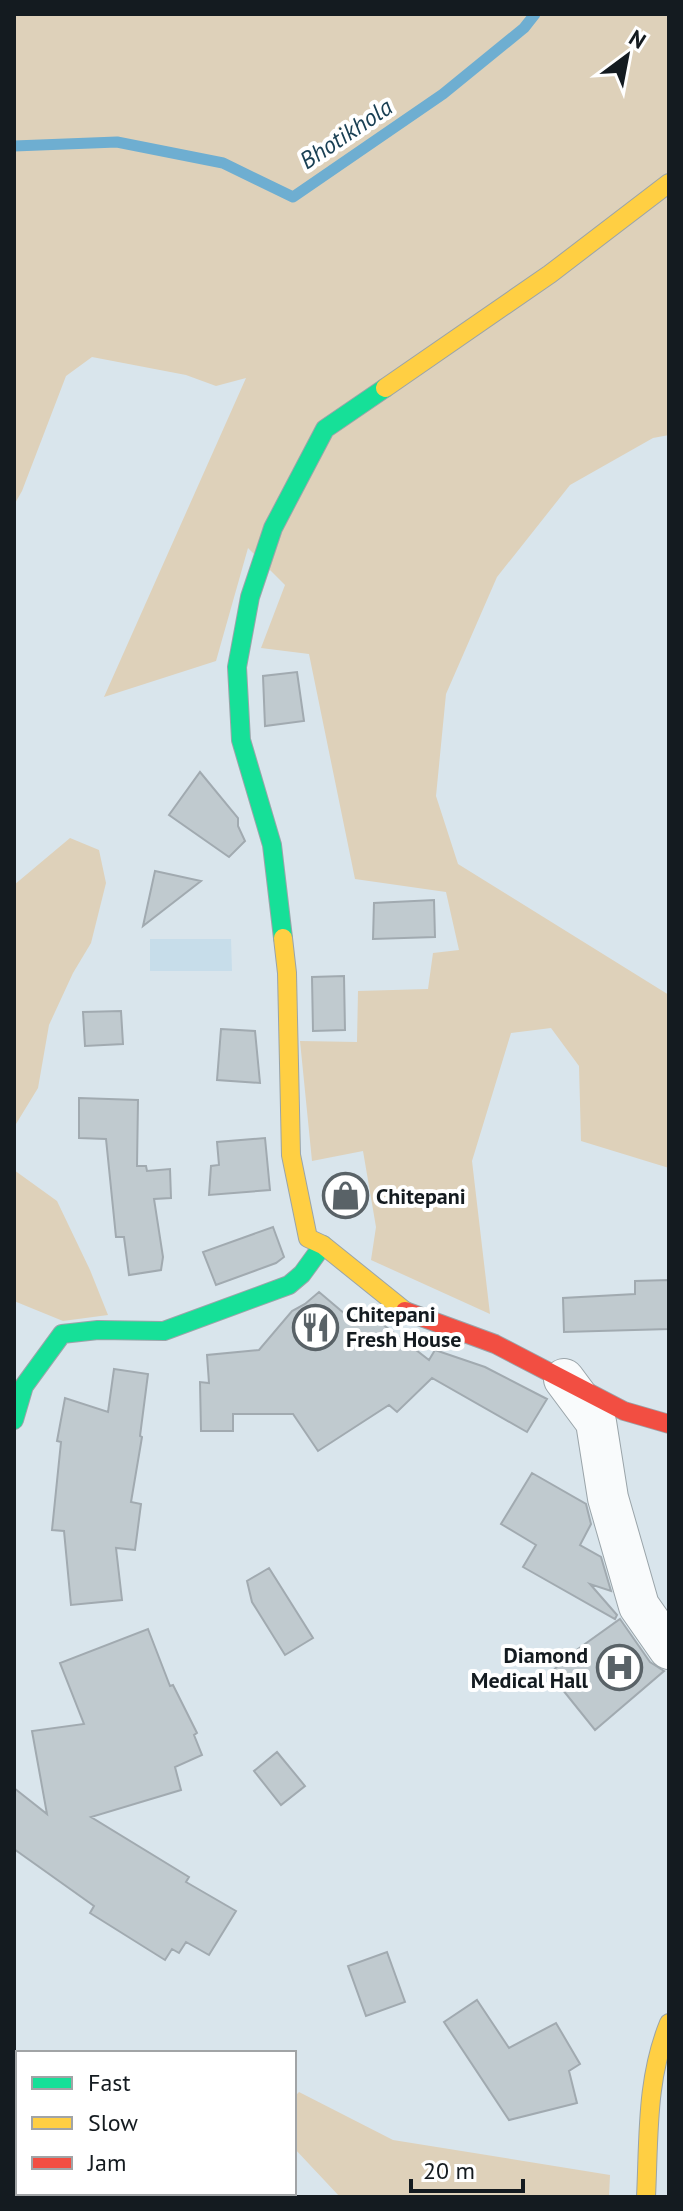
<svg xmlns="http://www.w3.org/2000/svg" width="683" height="2211" font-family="'PT Sans',sans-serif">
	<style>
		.built { fill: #c7ddea }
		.green { fill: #ded1ba }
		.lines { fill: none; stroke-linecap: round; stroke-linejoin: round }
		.stream { stroke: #6eaed1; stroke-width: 11 }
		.building { fill: #c0cacf; stroke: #a1aab0; stroke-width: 2 }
		.street-casing { stroke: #9aa4a9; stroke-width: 42 }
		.fast-casing { stroke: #9aa4a9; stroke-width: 20 }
		.slow-casing { stroke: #9aa4a9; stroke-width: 20 }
		.jam-casing { stroke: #9aa4a9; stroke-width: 20 }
		.street { stroke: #f9fbfc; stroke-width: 40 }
		.fast { stroke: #16e098; stroke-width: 18 }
		.slow { stroke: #ffcf43; stroke-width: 18 }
		.jam { stroke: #f24e42; stroke-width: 18 }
		.labels { text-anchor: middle; stroke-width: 8; stroke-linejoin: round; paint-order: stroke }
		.poi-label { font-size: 22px; font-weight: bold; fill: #141b20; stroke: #fff; text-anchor: start }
		.water-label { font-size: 24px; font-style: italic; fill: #1a4054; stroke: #fff }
	</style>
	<rect width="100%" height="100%" fill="#d9e5ec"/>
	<!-- built -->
	<path class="built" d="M150,939H231L232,971H150Z"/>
	<!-- green -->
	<path class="green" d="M14,14H669V435L653,438L570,485L497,577L446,694L436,796L458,864L669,995V1168L581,1141L579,1066L551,1028L511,1033L472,1161L490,1314L371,1260L376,1227L363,1151L312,1161L300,1041L357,1042L358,991L428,989L433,953L459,950L446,892L355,879L309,654L261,648L285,585L248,548L216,661L104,697L246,378L216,386L186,375L92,357L66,376L22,491L14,505Z
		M70,838L99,850L106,883L91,943L73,973L49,1025L38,1088L16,1124L14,1146V885Z
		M14,1170L57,1201L90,1270L108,1315L63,1321L14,1301Z
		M299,2092L393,2140L610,2175L609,2197H340L294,2148V2097Z
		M162,2193H272L275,2197H161Z"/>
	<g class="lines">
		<!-- stream -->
		<path class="stream" d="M14,146L117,142L223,163L293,197L443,94L524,28L535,14"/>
	</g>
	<!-- building -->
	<path class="building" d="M297,672L304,721L265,726L263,676Z
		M200,772L238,818V826L245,841L229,857L169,815Z
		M155,871L201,881L143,926Z
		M434,900L435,937L373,939L374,903Z
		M344,976L345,1030L313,1031L312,977Z
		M121,1011L123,1044L85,1046L83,1012Z
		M221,1029L255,1031L260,1083L217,1080Z
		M79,1098L138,1100L137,1166H146L147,1171L170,1169L171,1198L154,1199L163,1257L161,1270L129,1275L124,1237H116L106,1139L79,1138Z
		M265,1138L270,1190L209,1195L211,1166L219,1165L217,1142Z
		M273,1227L284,1257L276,1263L216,1285L203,1252Z
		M669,1280V1329L564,1332L563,1298L635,1294V1281Z
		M319,1292L358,1325L368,1313L429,1360L435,1350L485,1367L547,1399L527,1432L432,1378L397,1412L389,1405L318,1451L293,1414H233V1431H201L200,1382L209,1383L207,1355L259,1350L292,1311L305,1304Z
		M114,1369L148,1374L140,1436L142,1437L131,1502L141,1504L135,1550L116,1548L122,1600L71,1605L64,1531L52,1530L61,1442L57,1441L65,1398L108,1412Z
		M532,1473L586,1504L591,1524L580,1545L601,1557L611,1591L590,1584L617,1615L615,1619L523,1567L536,1545L501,1524Z
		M269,1568L313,1638L285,1655L252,1602L247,1581Z
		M620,1619L650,1662L664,1671L595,1730L550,1674L564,1659Z
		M148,1629L170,1686L173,1685L197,1733L194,1735L202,1755L175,1767L181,1790L91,1817L189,1877L186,1882L236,1911L209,1955L186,1942L179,1953L172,1949L165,1960L90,1913L94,1906L14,1849V1788L47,1814L32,1731L84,1724L60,1663Z
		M277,1752L305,1786L281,1805L254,1771Z
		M387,1952L405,2002L366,2016L348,1966Z
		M477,2000L509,2048L556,2023L580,2064L569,2071L577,2103L509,2120L444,2022Z"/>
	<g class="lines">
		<defs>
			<path id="street" d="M564,1379L596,1422L608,1498L639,1606L669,1649"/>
			<path id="fast" d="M283,938L272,845L241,740L237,667L250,597L273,528L325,429L385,388
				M14,1420L24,1386L62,1334L98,1330L164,1331L289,1285L302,1274L323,1245"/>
			<path id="slow" d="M385,388L550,274L669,183
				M283,938L287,973L291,1155L308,1238L323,1245L405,1311
				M646,2197C649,2137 646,2079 669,2023"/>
			<path id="jam" d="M405,1311L495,1344L624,1411L669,1424"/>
		</defs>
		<!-- street casing -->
		<use href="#street" class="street-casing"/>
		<!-- fast casing -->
		<use href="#fast" class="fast-casing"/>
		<!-- slow casing -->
		<use href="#slow" class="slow-casing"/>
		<!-- jam casing -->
		<use href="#jam" class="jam-casing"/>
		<!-- street -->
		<use href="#street" class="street"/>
		<!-- fast -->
		<use href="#fast" class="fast"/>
		<!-- slow -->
		<use href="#slow" class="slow"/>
		<!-- jam -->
		<use href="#jam" class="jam"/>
	</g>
	<!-- icons -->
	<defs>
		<symbol id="shop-ring" viewBox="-11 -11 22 22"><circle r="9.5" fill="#fff" stroke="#596267" stroke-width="1.5"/><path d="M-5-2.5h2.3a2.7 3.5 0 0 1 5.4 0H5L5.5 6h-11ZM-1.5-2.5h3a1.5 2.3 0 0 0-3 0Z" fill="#596267"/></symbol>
		<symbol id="restaurant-ring" viewBox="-11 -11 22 22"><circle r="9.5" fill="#fff" stroke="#596267" stroke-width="1.5"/><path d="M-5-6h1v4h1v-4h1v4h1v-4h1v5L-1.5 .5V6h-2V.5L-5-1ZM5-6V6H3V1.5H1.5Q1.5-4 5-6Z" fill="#596267"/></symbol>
		<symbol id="hospital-ring" viewBox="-11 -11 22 22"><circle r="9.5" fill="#fff" stroke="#596267" stroke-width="1.5"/><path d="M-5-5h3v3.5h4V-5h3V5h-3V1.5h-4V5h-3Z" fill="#596267"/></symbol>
	</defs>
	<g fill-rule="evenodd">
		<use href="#shop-ring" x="320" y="1170" width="51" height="51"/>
		<use href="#restaurant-ring" x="290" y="1302" width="51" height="51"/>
		<use href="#hospital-ring" x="594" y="1642" width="51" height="51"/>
	</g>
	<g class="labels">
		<!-- poi labels -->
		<g class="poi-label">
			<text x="376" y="1204">Chitepani</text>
			<text x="346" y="1322">Chitepani<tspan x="346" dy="25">Fresh House</tspan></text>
			<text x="588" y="1663" text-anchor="end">Diamond<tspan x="588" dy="25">Medical Hall</tspan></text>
		</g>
		<!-- water labels -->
		<g class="water-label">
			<text transform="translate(346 134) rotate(-34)" y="8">Bhotikhola</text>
		</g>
	</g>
	<!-- border -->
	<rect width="683" height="2211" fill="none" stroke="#141b20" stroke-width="32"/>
	<!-- legend -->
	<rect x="16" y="2051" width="280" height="144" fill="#ffffff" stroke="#a1a4a6" stroke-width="2"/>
	<rect x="32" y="2077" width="40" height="12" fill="#16e098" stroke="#a1a4a6" stroke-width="2"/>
	<text x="88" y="2091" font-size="24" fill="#141b20">Fast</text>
	<rect x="32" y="2117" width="40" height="12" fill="#ffcf43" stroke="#a1a4a6" stroke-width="2"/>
	<text x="88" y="2131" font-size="24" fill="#141b20">Slow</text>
	<rect x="32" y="2157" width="40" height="12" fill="#f24e42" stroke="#a1a4a6" stroke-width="2"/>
	<text x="88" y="2171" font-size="24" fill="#141b20">Jam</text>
	<!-- north arrow -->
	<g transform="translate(627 56) rotate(32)" stroke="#ffffff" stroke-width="6" paint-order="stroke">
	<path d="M0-6L14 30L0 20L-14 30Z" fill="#141b20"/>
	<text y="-12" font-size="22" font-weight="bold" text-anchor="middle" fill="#141b20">N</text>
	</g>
	<!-- scale -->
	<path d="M411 2179v12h112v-12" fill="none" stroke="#141b20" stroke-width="4"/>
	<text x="423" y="2179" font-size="24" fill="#141b20" stroke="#ffffff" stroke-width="6" paint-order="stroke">20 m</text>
</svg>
